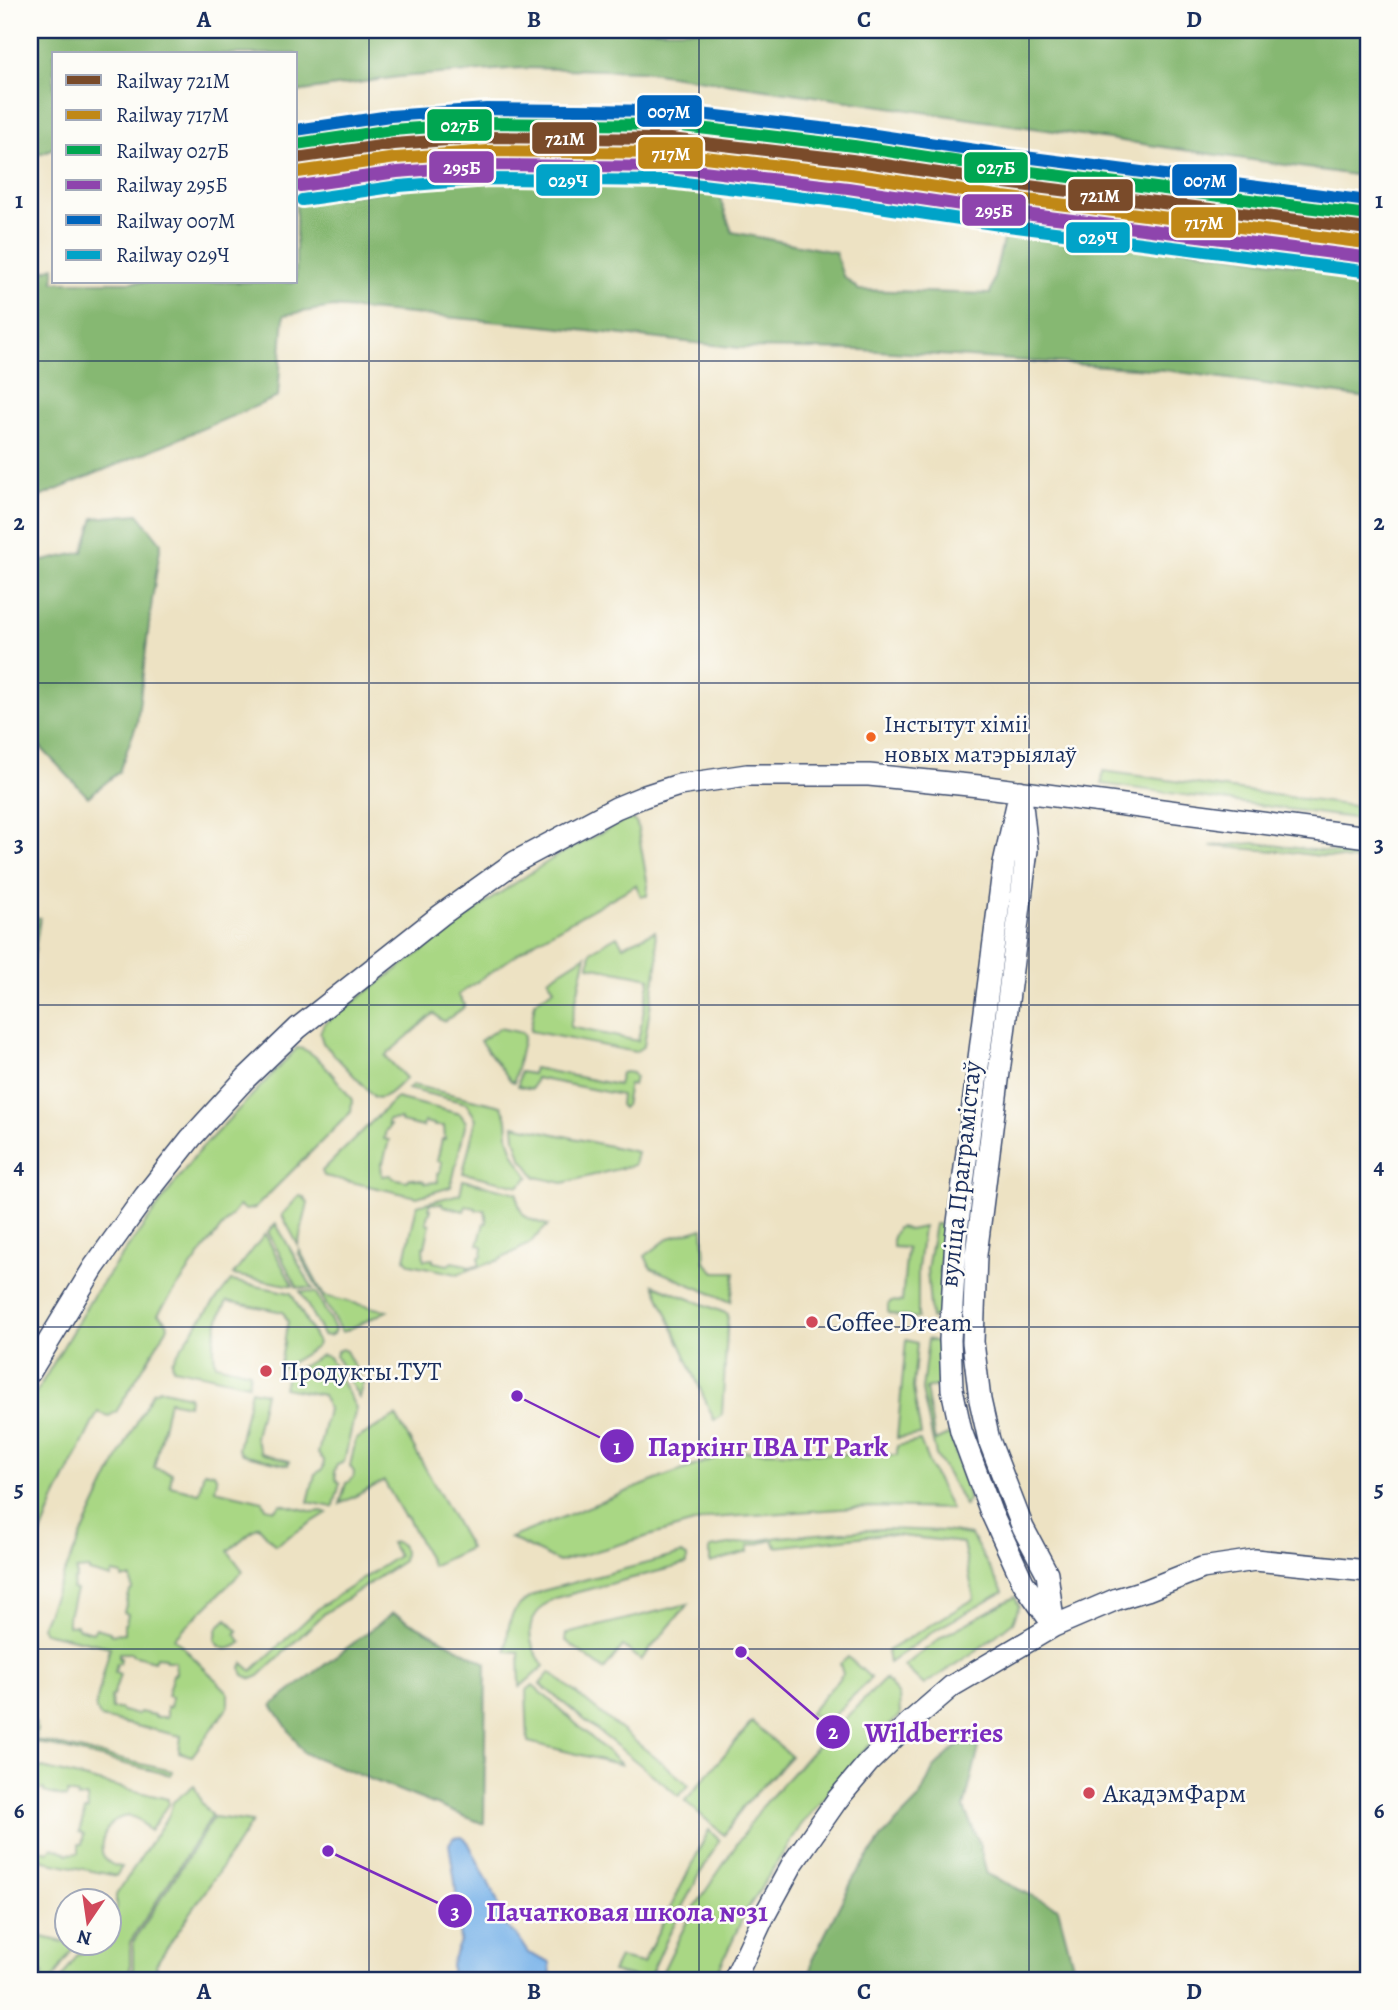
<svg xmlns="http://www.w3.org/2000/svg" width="1398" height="2010" font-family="Alegreya,serif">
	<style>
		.green { fill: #a9d784; stroke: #628371; stroke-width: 2; fill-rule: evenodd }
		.forest { fill: #86b872; stroke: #507468; stroke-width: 2 }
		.water { fill: #78b2e9; stroke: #4a70a4; stroke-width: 2 }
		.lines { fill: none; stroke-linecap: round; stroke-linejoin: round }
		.secondary-casing { stroke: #3a4a6d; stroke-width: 24 }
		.secondary { stroke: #fff; stroke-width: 21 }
		.rail-1-casing { stroke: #fdfcf7; stroke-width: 18 }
		.rail-2-casing { stroke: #fdfcf7; stroke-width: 18 }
		.rail-3-casing { stroke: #fdfcf7; stroke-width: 18 }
		.rail-4-casing { stroke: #fdfcf7; stroke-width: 18 }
		.rail-5-casing { stroke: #fdfcf7; stroke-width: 18 }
		.rail-6-casing { stroke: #fdfcf7; stroke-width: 18 }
		.rail-1 { stroke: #7a4b2a; stroke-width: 12 }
		.rail-2 { stroke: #c08818; stroke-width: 12 }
		.rail-3 { stroke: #00a651; stroke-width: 12 }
		.rail-4 { stroke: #8e44ad; stroke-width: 12 }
		.rail-5 { stroke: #0065bd; stroke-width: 12 }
		.rail-6 { stroke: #01a3c8; stroke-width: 12 }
		.grid { fill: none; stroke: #1b2f5e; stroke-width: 2; stroke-opacity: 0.55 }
		.bus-dot { fill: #f26522; stroke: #fdfcf7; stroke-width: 2.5 }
		.poi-dot { fill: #d1495b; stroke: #fdfcf7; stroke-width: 2.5 }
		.labels { text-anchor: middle; stroke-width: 5; stroke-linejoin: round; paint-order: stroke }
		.bus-label { font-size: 24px; fill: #1b2f5e; stroke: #fdfcf7; text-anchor: start }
		.street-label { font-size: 26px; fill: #1b2f5e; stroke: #fdfcf7 }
		.poi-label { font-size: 26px; fill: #1b2f5e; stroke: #fdfcf7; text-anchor: start }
		.leader { fill: none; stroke: #7b2cbf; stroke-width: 2.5 }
		.callout-dot { fill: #7b2cbf; stroke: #fdfcf7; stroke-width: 2.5 }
		.mark-label { font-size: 21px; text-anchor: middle; font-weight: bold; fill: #fff }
		.callout-label { font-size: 28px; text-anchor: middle; font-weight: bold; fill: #7b2cbf; stroke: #fdfcf7; stroke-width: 5; stroke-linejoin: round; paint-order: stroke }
		.line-badge { stroke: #fdfcf7; stroke-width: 2.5 }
		.badge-label { font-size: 19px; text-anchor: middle; font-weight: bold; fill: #fff }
		.neatline { fill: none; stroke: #1b2f5e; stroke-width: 2.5 }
		.grid-label { font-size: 23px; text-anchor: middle; font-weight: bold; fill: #1b2f5e }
	</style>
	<rect width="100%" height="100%" fill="#fdfcf7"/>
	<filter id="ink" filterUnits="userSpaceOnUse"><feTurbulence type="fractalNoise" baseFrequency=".0143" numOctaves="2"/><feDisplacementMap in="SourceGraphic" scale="14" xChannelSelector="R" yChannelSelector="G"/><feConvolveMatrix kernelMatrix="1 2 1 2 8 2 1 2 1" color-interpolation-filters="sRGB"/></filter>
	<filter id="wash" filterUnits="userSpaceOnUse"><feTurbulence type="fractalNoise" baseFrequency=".00686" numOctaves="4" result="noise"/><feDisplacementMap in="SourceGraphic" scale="28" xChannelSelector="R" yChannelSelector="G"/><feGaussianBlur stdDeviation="1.57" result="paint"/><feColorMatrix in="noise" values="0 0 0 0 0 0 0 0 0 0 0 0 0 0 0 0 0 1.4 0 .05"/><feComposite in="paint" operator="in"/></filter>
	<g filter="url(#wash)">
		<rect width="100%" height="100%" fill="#ede2c3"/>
		<!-- green -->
		<path class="green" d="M1103,771L1368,808V820L1102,784Z
			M627,819L634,820L637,824L648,886L647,896H641L636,885L536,941L458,995L465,1005L462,1009L445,1021L441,1020L434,1013L385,1056L406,1078C397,1086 386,1101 374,1097L323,1043L320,1033L324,1024L494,897L558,855Z
			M1256,843L1368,857V862L1290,852L1210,846Z
			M30,916L40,918L30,980Z
			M655,931L658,959L644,1046L635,1052L530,1031L535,1002L554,989L548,979L586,955L570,1027L638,1041L650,978L589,966L591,951L617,936L623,946Z
			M499,1028L523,1033L524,1036L514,1082L511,1081L480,1041Z
			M297,1048C315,1048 339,1083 350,1097L352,1100L351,1112L255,1208L246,1210L239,1206L205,1248L158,1314L167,1322L168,1327L116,1412L109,1416L98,1412L55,1499L30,1562V1403L96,1291L197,1153Z
			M534,1068L618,1085L621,1073L625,1072L632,1073L635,1077L633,1085L629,1084L625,1106L623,1108L620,1105L621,1095L536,1078L532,1089L518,1086L520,1072L532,1074Z
			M412,1085L501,1106C510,1117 506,1127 509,1140C513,1155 520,1165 529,1177L519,1186L463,1173L476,1119L466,1103L408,1089Z
			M396,1098L460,1114L466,1122L451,1187L417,1197L324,1176L322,1171ZM401,1119V1122L423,1127L424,1122L434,1124V1126H444L445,1139H442L437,1161L442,1162L440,1172L437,1173L438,1182L425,1183L424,1181L410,1178L407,1181L392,1178L391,1175L382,1176L381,1163H383L389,1140L384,1139L386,1130L388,1129L390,1125H388V1120Z
			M514,1125L637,1152L634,1165L563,1183L536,1177L521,1157L515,1138Z
			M463,1180L517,1193C518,1217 528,1220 548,1225L529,1244L499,1260L457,1274L410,1264L405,1259L417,1205L460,1194ZM442,1203L443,1206L464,1211L466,1206L476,1208V1210H485L487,1223H484L478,1245L483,1246L482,1256L479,1257V1266L467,1267L466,1265L452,1262L448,1265L433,1262V1259L424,1260L423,1247H425L430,1224L426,1223L428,1214L430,1213L431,1209H429V1204Z
			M299,1196L303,1197L308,1203L298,1245L282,1215Z
			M276,1224L313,1289L297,1287L268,1232Z
			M935,1224H939L943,1230V1239L940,1269L943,1305L939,1315L931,1319L927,1269Z
			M900,1227L909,1230L923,1227L918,1269V1318L898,1316L888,1313V1305L891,1301L902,1302L907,1248L893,1247V1237L897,1228Z
			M703,1228L705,1262L715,1272H735L731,1302L651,1268L645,1256L669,1238Z
			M265,1234L293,1286L233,1275Z
			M299,1249L324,1296L387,1311L343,1332L340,1330L298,1252Z
			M231,1281L291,1293L318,1343L316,1347L279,1370L288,1322L283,1312L227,1301C217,1319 210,1345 216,1364L250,1372L248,1384L173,1368L172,1361L198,1323Z
			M654,1285L728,1314L722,1414L719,1418L714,1420Z
			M300,1291L316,1293L335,1329L333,1334L329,1336L323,1335Z
			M928,1339L937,1342L940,1347L939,1385L926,1389L935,1441L950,1434L968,1496V1501L965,1505L936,1455L933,1442L922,1390Z
			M906,1340L917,1343L913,1388L921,1435L897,1438Z
			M342,1349L346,1351L363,1383L359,1398L336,1356L337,1351Z
			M322,1355L329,1357L356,1408L344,1462L337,1465L334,1471L336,1480L340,1483L334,1505L332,1507L308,1502L315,1474L323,1469L324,1460L318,1454L328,1409L323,1395L284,1388L287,1375Z
			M160,1389L189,1396L188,1405L169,1401L154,1468L172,1473L170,1486L199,1493L204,1471L214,1473L217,1479L215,1490L263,1501L266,1508L275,1510L281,1504L314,1512L322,1511L327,1513L275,1545L258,1526L228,1551L243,1571L174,1638L228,1692V1707L192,1756L179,1752L181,1736L101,1718L95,1708L110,1647L44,1632L41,1627C75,1547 111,1468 153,1392ZM89,1569V1572L111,1578L112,1573L122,1575V1578H131L132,1590L130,1591L124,1612L128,1614L126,1623L124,1624V1633L111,1634L110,1632L96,1628L93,1632L78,1628L77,1625L68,1626V1613L70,1612L76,1590L72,1589L74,1580L76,1579L77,1575L76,1574V1570ZM119,1653H132V1655L154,1661L156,1657L165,1658L166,1661H175L176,1673L173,1674L167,1696L172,1697L170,1707H167V1717H155L154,1715L140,1712L137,1715L122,1711L121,1709H112L111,1696H113L120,1674L115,1672L117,1663H120L121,1658H119Z
			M251,1390L265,1393L255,1437L261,1453L289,1461L288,1465L242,1454L238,1449Z
			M396,1416L470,1548L432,1566L408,1518L404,1516L384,1481L340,1504L346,1483C352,1481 354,1478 354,1472L350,1466L356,1439Z
			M920,1441L930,1466L951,1509L869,1507L711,1518L559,1562L510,1538L661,1478L735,1451L897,1455V1446Z
			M881,1529L943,1531L971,1535L1003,1592L937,1629L889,1663L887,1651L974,1599L963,1543L884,1534L776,1547L773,1540L749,1546L748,1552L710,1563V1548L780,1537Z
			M396,1542L401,1545L404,1551L403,1561L325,1613L259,1676L252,1679L244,1675L241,1668L243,1663L252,1671L320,1607L398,1556L391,1543Z
			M681,1554L687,1557V1564L555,1598C524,1616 524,1639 544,1666L520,1687L519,1652L506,1651C509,1618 509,1606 542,1591Z
			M1015,1597L1019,1606L1013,1622L980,1648L924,1685L904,1666L943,1636Z
			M688,1604L641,1660L623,1646L604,1670L565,1640L566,1634Z
			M227,1619L238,1631L239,1630L235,1634L242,1642C232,1650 221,1653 215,1639L218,1627Z
			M848,1657L871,1678L828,1721L809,1714L843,1674L840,1664Z
			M550,1672L689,1785L679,1796L540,1684Z
			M885,1679L899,1695L900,1715L861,1754L801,1825L745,1913L714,1980H672L660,1977L691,1913L761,1808L816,1747Z
			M533,1685L622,1765L528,1742L526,1691Z
			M30,1719L35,1722L37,1729L35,1740L172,1771L171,1775L30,1741Z
			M752,1722L791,1756L743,1807L724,1835L685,1801Z
			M30,1765L168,1799V1804L150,1831C146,1828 142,1822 137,1819C110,1803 81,1863 122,1867L116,1876L30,1858V1845H33L34,1848L48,1852L52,1848L66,1852L67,1854L79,1853V1844H82L84,1834L79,1832L85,1811L88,1810L87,1797L77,1798V1795L68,1793L66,1798L44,1792V1789L31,1790V1794L33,1795L31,1800H30Z
			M194,1785L201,1802L212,1816L130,1942V1971L134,1980H60L78,1954L87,1951L93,1944H108L109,1922L116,1911V1895L169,1815L173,1802Z
			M214,1817L252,1822L156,1964V1974L160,1980H137L133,1970V1942Z
			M709,1830L719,1840L682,1907L648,1980L612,1972L619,1958L643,1963Z
			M30,1934L75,1945L52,1980H42L43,1973L30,1970Z"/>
		<!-- forest -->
		<path class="forest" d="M30,30H1368V177L642,71L523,68L398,77L296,92V54H54V148L30,158Z
			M712,176L732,232L835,252L843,276L859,290L990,294L1004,236L1062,231L1368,275V398L1164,370L862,350L740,348L534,325L333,307L284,315L278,397L30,501V276L54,267V282H296V203L448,182Z
			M138,514L161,543L152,600L137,723L119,772L88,797L30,736V564L83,552L94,518Z
			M393,1613L486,1663L484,1824L304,1753L272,1705Z
			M967,1736L979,1748L964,1808L978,1840L987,1874L1058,1908L1077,1980H810L812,1960L853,1879L883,1836L919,1799L933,1769Z"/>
		<!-- water -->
		<path class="water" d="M462,1837L468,1842L497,1900L502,1923L517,1936L528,1953L550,1963L551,1978L536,1980H451V1964L460,1941L455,1882L449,1844L453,1838Z"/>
	</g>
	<g filter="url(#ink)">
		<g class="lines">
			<defs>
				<path id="secondary" d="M1020,791L1004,863L956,1238L950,1340L952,1389L961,1431L991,1512L1023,1582L1054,1626
					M1022,805L1027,850L976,1255L973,1342L980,1400L989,1440L1023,1528L1047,1573L1053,1620
					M30,1372L94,1267L145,1196L191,1138L246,1078L298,1028L441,915L515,862L616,808L645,796L679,785L747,775H869L979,786L1368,837
					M734,1980L763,1918L793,1863L837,1800L868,1763L908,1724L952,1686L1054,1626L1117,1599L1147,1590L1202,1568L1255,1560L1368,1571"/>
			</defs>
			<!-- secondary casing -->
			<use href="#secondary" class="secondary-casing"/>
			<!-- secondary -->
			<use href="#secondary" class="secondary"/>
			<defs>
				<path id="rail-1" d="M296,158L394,144L488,137L671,139L852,160L1005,183L1368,229"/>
				<path id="rail-2" d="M298,172L396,158L488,151L670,153L850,174L1003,197L1366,243"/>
				<path id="rail-3" d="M296,144L392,130L487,123L673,125L854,146L1007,169L1368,215"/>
				<path id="rail-4" d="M300,186L397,172L489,165L669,167L848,188L1001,211L1364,257"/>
				<path id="rail-5" d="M296,130L390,116L486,109L674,111L855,132L1009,155L1368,201"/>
				<path id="rail-6" d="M302,200L399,186L489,179L668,181L846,202L1000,225L1363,271"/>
			</defs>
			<!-- rail-1 casing -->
			<use href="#rail-1" class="rail-1-casing"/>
			<!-- rail-2 casing -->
			<use href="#rail-2" class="rail-2-casing"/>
			<!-- rail-3 casing -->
			<use href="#rail-3" class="rail-3-casing"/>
			<!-- rail-4 casing -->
			<use href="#rail-4" class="rail-4-casing"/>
			<!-- rail-5 casing -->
			<use href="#rail-5" class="rail-5-casing"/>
			<!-- rail-6 casing -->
			<use href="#rail-6" class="rail-6-casing"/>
			<!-- rail-1 -->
			<use href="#rail-1" class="rail-1"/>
			<!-- rail-2 -->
			<use href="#rail-2" class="rail-2"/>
			<!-- rail-3 -->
			<use href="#rail-3" class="rail-3"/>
			<!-- rail-4 -->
			<use href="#rail-4" class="rail-4"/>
			<!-- rail-5 -->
			<use href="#rail-5" class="rail-5"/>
			<!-- rail-6 -->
			<use href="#rail-6" class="rail-6"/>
		</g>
	</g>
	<!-- grid -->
	<path class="grid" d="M369,30V1980M699,30V1980M1029,30V1980M30,361H1368M30,683H1368M30,1005H1368M30,1327H1368M30,1649H1368"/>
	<!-- markers -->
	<circle class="bus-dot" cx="871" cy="737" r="6"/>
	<g class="poi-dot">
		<circle cx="812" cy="1322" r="7"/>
		<circle cx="266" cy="1371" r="7"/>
		<circle cx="1089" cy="1793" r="7"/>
	</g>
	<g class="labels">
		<!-- bus labels -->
		<g class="bus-label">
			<text x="884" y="732">Інстытут хіміі<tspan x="884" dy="30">новых матэрыялаў</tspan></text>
		</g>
		<!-- street labels -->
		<g class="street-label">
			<text transform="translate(960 1174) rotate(-84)" y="9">вуліца Праграмістаў</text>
		</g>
		<!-- poi labels -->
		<g class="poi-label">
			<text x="826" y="1331">Coffee Dream</text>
			<text x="280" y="1380">Продукты.ТУТ</text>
			<text x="1103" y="1802">АкадэмФарм</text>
		</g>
	</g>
	<!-- callouts -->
	<path class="leader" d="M517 1396L617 1446M741 1652L833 1732M328 1851L455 1911"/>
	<g class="callout-dot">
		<circle cx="517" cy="1396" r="7"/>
		<circle cx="741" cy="1652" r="7"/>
		<circle cx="328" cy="1851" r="7"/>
		<circle cx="617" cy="1446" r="18"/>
		<circle cx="833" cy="1732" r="18"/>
		<circle cx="455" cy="1911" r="18"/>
	</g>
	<g class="mark-label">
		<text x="617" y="1454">1</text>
		<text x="833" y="1739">2</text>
		<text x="455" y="1919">3</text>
	</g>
	<g class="callout-label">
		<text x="768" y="1456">Паркінг IBA IT Park</text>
		<text x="934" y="1742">Wildberries</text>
		<text x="627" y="1921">Пачатковая школа №31</text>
	</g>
	<g class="line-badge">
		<rect x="636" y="94" width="67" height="34" rx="7" fill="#0065bd"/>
		<rect x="426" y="108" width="67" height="34" rx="7" fill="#00a651"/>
		<rect x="531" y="121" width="67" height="34" rx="7" fill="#7a4b2a"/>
		<rect x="637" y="136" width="67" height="34" rx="7" fill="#c08818"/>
		<rect x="428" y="150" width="67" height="34" rx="7" fill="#8e44ad"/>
		<rect x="963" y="151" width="66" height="33" rx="7" fill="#00a651"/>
		<rect x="535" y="163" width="66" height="34" rx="7" fill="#01a3c8"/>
		<rect x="1171" y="163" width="67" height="34" rx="7" fill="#0065bd"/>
		<rect x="1067" y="178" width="67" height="34" rx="7" fill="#7a4b2a"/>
		<rect x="961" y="193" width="66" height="34" rx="7" fill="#8e44ad"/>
		<rect x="1170" y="206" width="67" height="33" rx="7" fill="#c08818"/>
		<rect x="1065" y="221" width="66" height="33" rx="7" fill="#01a3c8"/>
	</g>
	<g class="badge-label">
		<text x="669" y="118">007М</text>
		<text x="460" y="132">027Б</text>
		<text x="565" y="145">721М</text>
		<text x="671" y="160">717М</text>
		<text x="462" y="174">295Б</text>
		<text x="996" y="174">027Б</text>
		<text x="568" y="187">029Ч</text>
		<text x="1205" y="187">007М</text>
		<text x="1100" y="202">721М</text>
		<text x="994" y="217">295Б</text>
		<text x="1204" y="229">717М</text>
		<text x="1098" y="244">029Ч</text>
	</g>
	<!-- margin -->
	<rect width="1398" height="2010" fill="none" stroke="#fdfcf7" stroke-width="77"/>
	<!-- legend -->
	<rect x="52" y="52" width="245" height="231" fill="#fdfcf7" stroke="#a3aaba" stroke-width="2"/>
	<rect x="66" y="75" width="35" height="10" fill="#7a4b2a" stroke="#a3aaba" stroke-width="2"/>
	<text x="116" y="88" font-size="21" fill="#1b2f5e">Railway 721М</text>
	<rect x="66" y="110" width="35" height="10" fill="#c08818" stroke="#a3aaba" stroke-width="2"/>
	<text x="116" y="122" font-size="21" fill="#1b2f5e">Railway 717М</text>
	<rect x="66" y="145" width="35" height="10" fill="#00a651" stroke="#a3aaba" stroke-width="2"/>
	<text x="116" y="158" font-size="21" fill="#1b2f5e">Railway 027Б</text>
	<rect x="66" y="180" width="35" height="10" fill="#8e44ad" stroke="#a3aaba" stroke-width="2"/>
	<text x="116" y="192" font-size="21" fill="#1b2f5e">Railway 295Б</text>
	<rect x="66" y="215" width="35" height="10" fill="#0065bd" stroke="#a3aaba" stroke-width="2"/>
	<text x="116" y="228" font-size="21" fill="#1b2f5e">Railway 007М</text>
	<rect x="66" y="250" width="35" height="10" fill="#01a3c8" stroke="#a3aaba" stroke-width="2"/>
	<text x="116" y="262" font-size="21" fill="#1b2f5e">Railway 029Ч</text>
	<!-- north arrow -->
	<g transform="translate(88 1922) rotate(193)"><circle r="33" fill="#fdfcf7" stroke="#a3aaba" stroke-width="2"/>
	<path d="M0-5L12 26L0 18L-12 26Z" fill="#d1495b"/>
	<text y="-10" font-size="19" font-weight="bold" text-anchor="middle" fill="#1b2f5e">N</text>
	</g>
	<rect x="38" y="38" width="1322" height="1934" class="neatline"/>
	<g class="grid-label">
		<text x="204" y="27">A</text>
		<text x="534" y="27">B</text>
		<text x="864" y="27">C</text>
		<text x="1194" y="27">D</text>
		<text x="19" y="208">1</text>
		<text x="1379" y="208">1</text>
		<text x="19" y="530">2</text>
		<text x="1379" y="530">2</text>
		<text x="19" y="852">3</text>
		<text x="1379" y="852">3</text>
		<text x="19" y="1174">4</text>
		<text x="1379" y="1174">4</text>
		<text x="19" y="1496">5</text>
		<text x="1379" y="1496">5</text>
		<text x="19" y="1818">6</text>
		<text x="1379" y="1818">6</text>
		<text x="204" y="1999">A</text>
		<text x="534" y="1999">B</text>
		<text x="864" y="1999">C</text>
		<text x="1194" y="1999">D</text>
	</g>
</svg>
